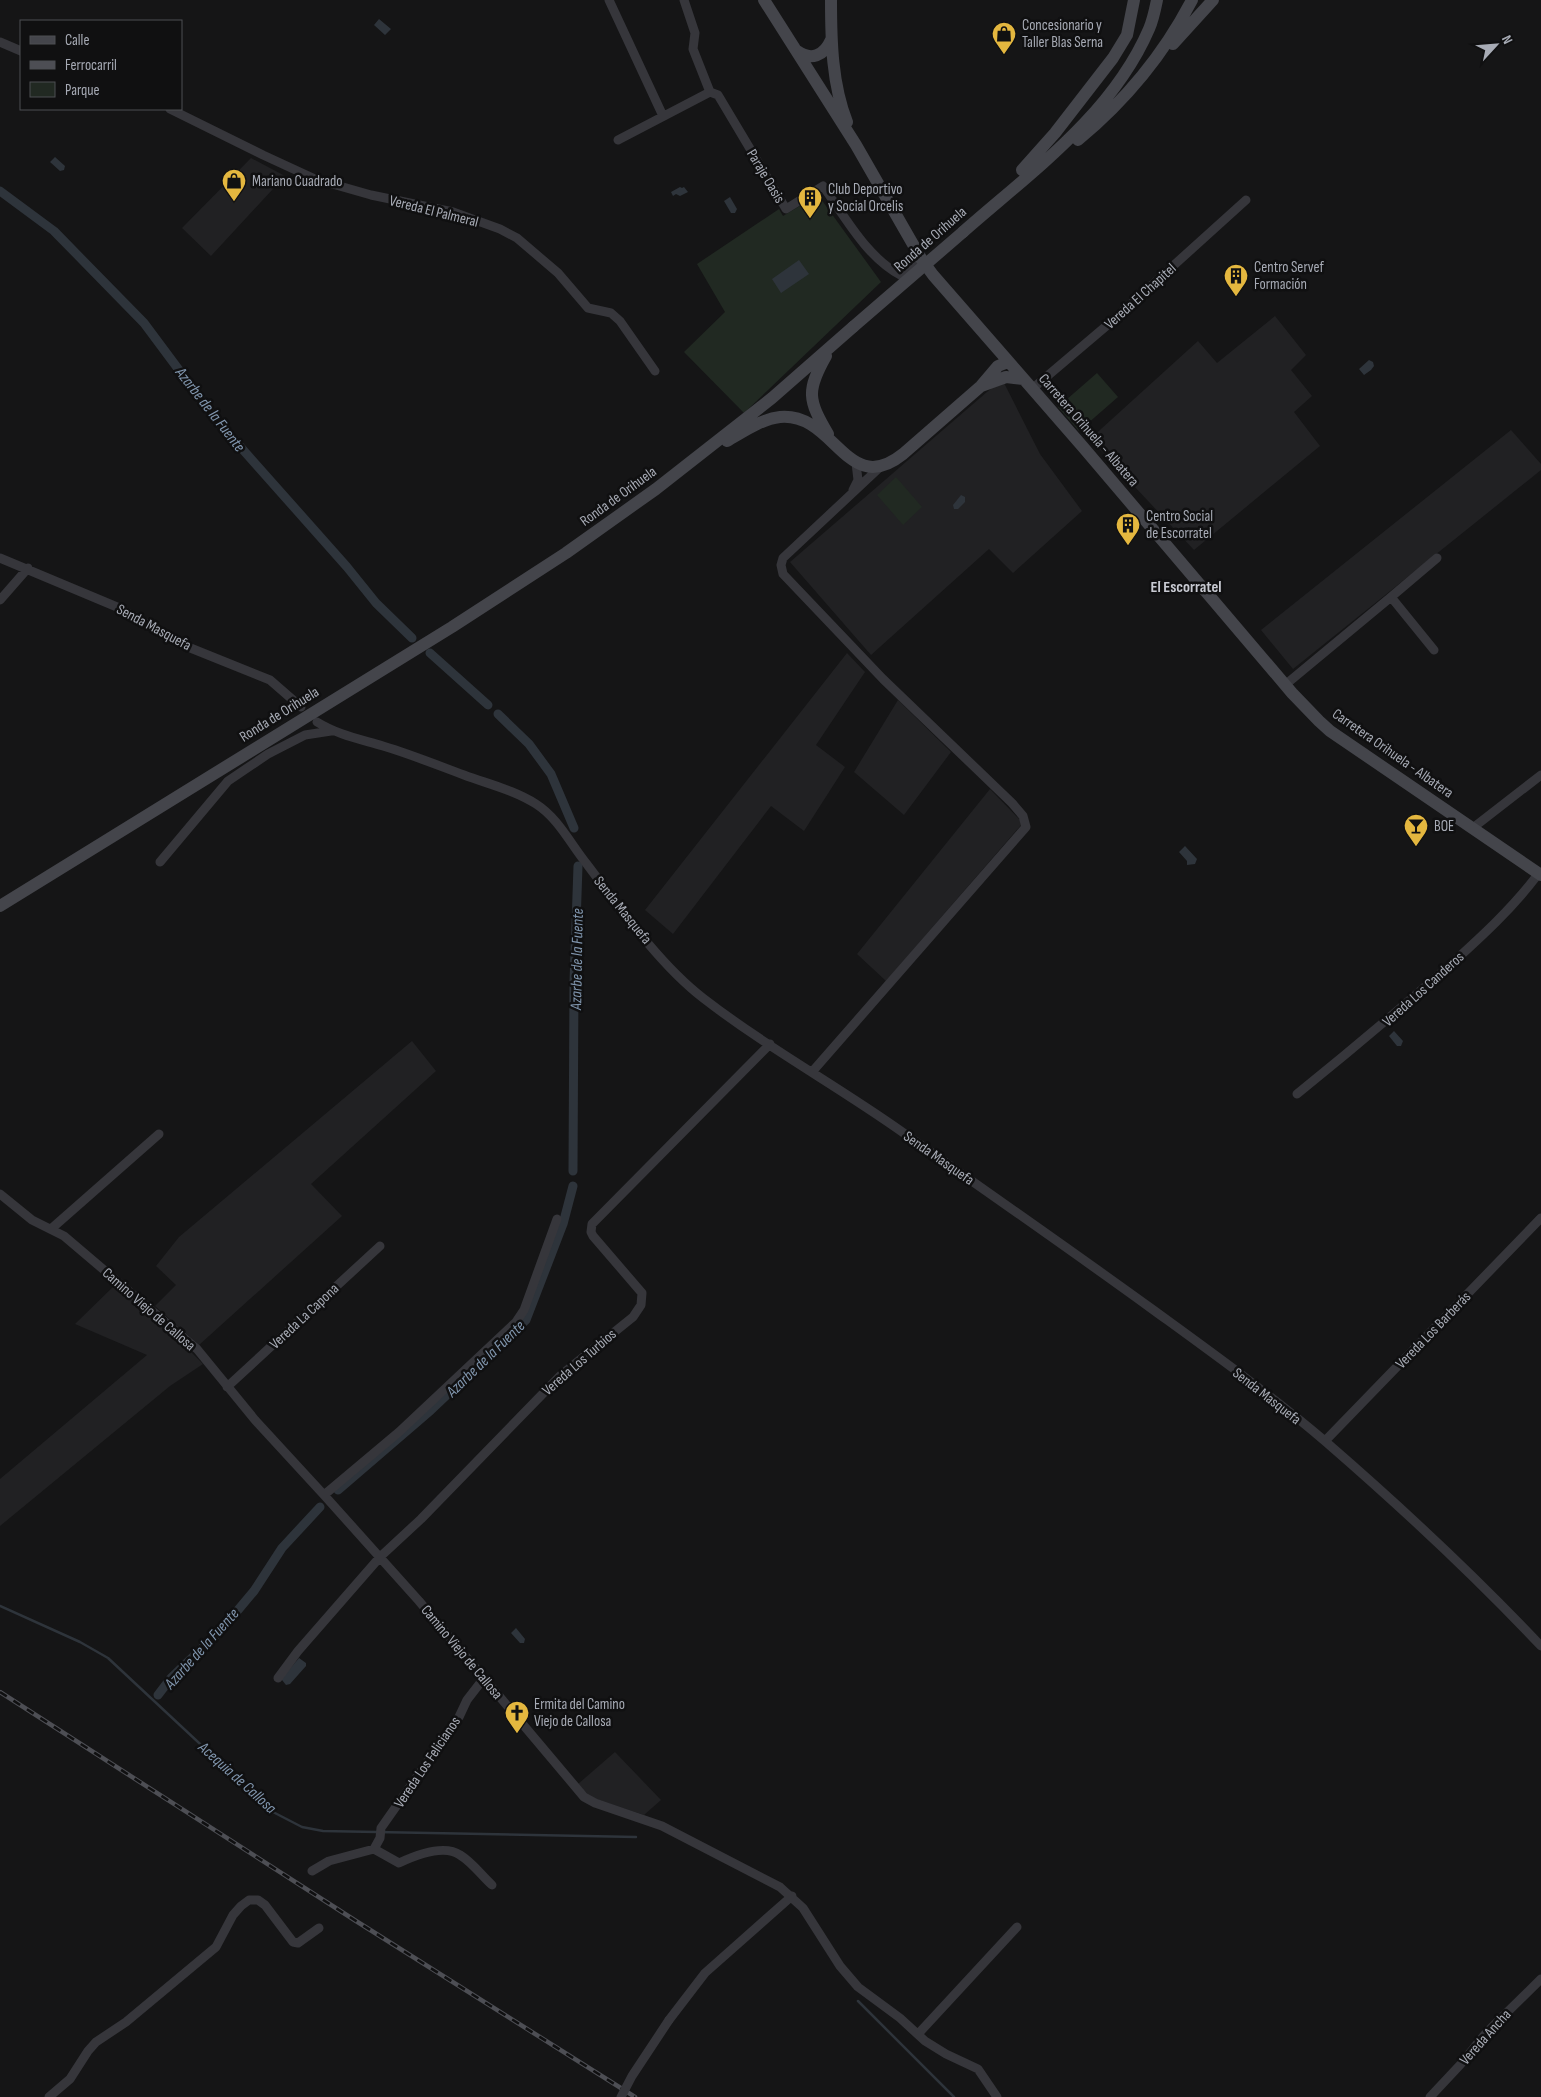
<svg xmlns="http://www.w3.org/2000/svg" width="1541" height="2097" font-family="'Sofia Sans Condensed',sans-serif">
	<style>
		.built { fill: #212123 }
		.green { fill: #212922 }
		.water { fill: #2e343b }
		.lines { fill: none; stroke-linecap: round; stroke-linejoin: round }
		.stream { stroke: #2e343b; stroke-width: 2.5 }
		.canal { stroke: #2e343b; stroke-width: 9 }
		.minor { stroke: #36363b; stroke-width: 9 }
		.secondary { stroke: #44454b; stroke-width: 12 }
		.rail-casing { stroke: #4d4e54; stroke-width: 4.5 }
		.rail { stroke: #101011; stroke-width: 2.5; stroke-dasharray: 8; stroke-linecap: butt }
		.minor-bridge { stroke: #36363b; stroke-width: 9 }
		.secondary-bridge { stroke: #44454b; stroke-width: 12 }
		.labels { text-anchor: middle; stroke-width: 5; stroke-linejoin: round; paint-order: stroke }
		.poi-label { font-size: 15px; fill: #a7abb5; stroke: #101011; text-anchor: start }
		.street-label { font-size: 15px; fill: #a7abb5; stroke: #101011 }
		.water-label { font-size: 16px; font-style: italic; fill: #8196ae; stroke: #101011 }
		.neighbourhood-label { font-size: 16px; font-weight: bold; fill: #c8cad2; stroke: #101011 }
	</style>
	<rect width="100%" height="100%" fill="#151516"/>
	<!-- built -->
	<path class="built" d="M251,158L285,176L211,256L182,228Z
		M1275,316L1306,355L1291,370L1312,396L1294,412L1320,446L1194,550L1090,439L1198,341L1217,363Z
		M1002,379L1040,454L1082,511L1013,573L989,549L871,655L790,562Z
		M1511,430L1541,464V470L1293,669L1261,630Z
		M847,653L865,672L816,745L845,767L804,831L771,806L673,934L645,910Z
		M898,700L951,752L904,815L854,772Z
		M990,789L1022,822V824L886,981L857,954Z
		M412,1041L436,1071L311,1184L342,1216L199,1345L155,1306L176,1285L156,1266L179,1237Z
		M116,1284L175,1336L203,1364L170,1386L0,1526V1479L147,1355L75,1324Z
		M615,1752L661,1800L644,1815L590,1797L578,1784Z"/>
	<!-- green -->
	<path class="green" d="M818,195L881,282L744,413L684,352L725,312L697,264L779,209L783,216Z
		M1097,373L1118,397L1079,431L1058,407Z
		M896,477L922,507L903,525L877,495Z"/>
	<!-- water -->
	<path class="water" d="M379,19L391,29L385,35L374,25Z
		M55,157L65,166L64,170L60,171L50,162Z
		M680,187L682,188L684,187L688,192L680,196L676,194L673,196L671,192Z
		M730,197L737,209L735,213H731L724,201Z
		M799,260L809,274L781,293L772,279Z
		M1369,360L1373,362L1374,366L1371,370L1364,375L1359,369Z
		M961,495L965,497V502L958,509H954L953,505Z
		M1185,846L1197,859L1195,864L1187,865V861L1179,852Z
		M1394,1031L1403,1041L1401,1046H1397L1389,1036Z
		M516,1628L525,1639L524,1643H520L511,1633Z
		M299,1658L306,1663V1666L290,1684L286,1685L282,1680V1678Z"/>
	<g class="lines">
		<!-- stream -->
		<path class="stream" d="M0,1606L80,1642L108,1658L273,1812L302,1827L323,1831L636,1837
			M858,2001L954,2097"/>
		<!-- canal -->
		<path class="canal" d="M0,191L54,231L144,323L211,413L237,443L347,567L376,603L412,638
			M430,653L488,705
			M498,714L529,744L551,774L574,828
			M573,1171L574,982L578,866
			M338,1490L431,1410L526,1320L563,1224L573,1186
			M158,1695L171,1678L223,1628L254,1591L282,1548L320,1507"/>
		<!-- minor -->
		<path class="minor" d="M609,0L663,116
			M684,0L695,33L693,49L710,92L718,95L786,209L823,186C845,217 867,258 902,276L920,261
			M0,42L21,51
			M170,109L263,155L315,179L371,195L453,212L500,229L517,238L558,273L588,308L611,313L620,321L655,371
			M618,140L710,92
			M1032,389L1111,322L1246,200
			M853,490L858,480L856,463
			M0,558L117,607L188,647L270,680L301,707
			M1391,597L1437,558
			M0,600L28,568
			M1285,685L1391,597L1434,650
			M317,722C338,735 360,739 383,746C410,754 437,765 464,775C488,784 514,790 536,804C558,818 570,843 586,863C620,908 659,964 703,998C765,1046 834,1084 898,1129C983,1189 1068,1248 1152,1309C1211,1352 1271,1395 1326,1442C1401,1507 1473,1574 1541,1646
			M1474,827L1541,775
			M160,862L228,781L268,754L305,735L331,731
			M812,1072L1026,827L1023,816L1012,803L883,679L783,574L781,565L783,558L878,469
			M1297,1094C1349,1052 1399,1010 1449,966C1481,937 1513,908 1539,873
			M0,1194L32,1220L64,1236L197,1349L255,1420L324,1495L419,1601L584,1797L595,1803L662,1826L780,1887L803,1908L840,1966L858,1987L900,2018L925,2041L946,2054L978,2069L997,2097
			M51,1229L159,1134
			M227,1387L380,1246
			M1325,1441L1541,1218
			M324,1495L399,1432L516,1322L524,1310L557,1219
			M278,1678L298,1651L380,1557L421,1519L561,1375L633,1317L641,1305L642,1293L593,1236L591,1232L592,1224L770,1044
			M374,1849L380,1838L381,1828L459,1717L467,1700L484,1678
			M312,1871L329,1861L374,1849L399,1863C414,1856 444,1844 460,1855C472,1862 482,1876 492,1885
			M669,2020L705,1973L792,1896
			M918,2034L1017,1927
			M49,2097L70,2079L88,2051L96,2042L126,2022L216,1947L233,1915L241,1906L249,1900H258L265,1905L293,1942L298,1943L319,1928
			M1430,2097L1460,2065L1486,2033L1541,1979"/>
		<!-- secondary -->
		<path class="secondary" d="M764,0L856,145L922,260L933,275L1083,447L1292,693L1319,721L1330,731L1541,875
			M831,0C831,41 832,84 847,122
			M1173,44L1213,0
			M797,51C811,61 824,56 831,40
			M1078,140C1125,101 1164,54 1192,0
			M1022,170L1055,133L1113,58L1127,35L1134,0
			M963,232C1031,172 1112,115 1149,29C1153,20 1155,10 1157,0
			M826,356C806,391 808,400 828,434
			M981,386L1006,377L1023,379
			M727,441C743,432 761,419 780,417C835,412 847,499 903,454L981,386L998,366L1008,362
			M0,906L452,627L566,553L656,489L772,398L853,327"/>
		<defs>
			<path id="rail" d="M0,1692L356,1921L635,2097"/>
		</defs>
		<!-- rail casing -->
		<use href="#rail" class="rail-casing"/>
		<!-- rail -->
		<use href="#rail" class="rail"/>
		<!-- minor-bridge -->
		<path class="minor-bridge" d="M621,2097L632,2076L669,2020"/>
		<!-- secondary-bridge -->
		<path class="secondary-bridge" d="M853,327L963,232"/>
	</g>
	<!-- icons -->
	<defs>
		<symbol id="shop-pin" viewBox="-11 -11 22 30"><path d="M0 17L-7.5 6A9.5 9.5 0 1 1 7.5 6Z" fill="#e4b73f" stroke="#101011"/><path d="M-5-2.5h2.3a2.7 3.5 0 0 1 5.4 0H5L5.5 6h-11ZM-1.5-2.5h3a1.5 2.3 0 0 0-3 0Z" fill="#111"/></symbol>
		<symbol id="building-pin" viewBox="-11 -11 22 30"><path d="M0 17L-7.5 6A9.5 9.5 0 1 1 7.5 6Z" fill="#e4b73f" stroke="#101011"/><path d="M-4-6H4V6H1V3H-1V6H-4ZM-2.5-4.3h1.7v1.8h-1.7ZM.8-4.3h1.7v1.8H.8ZM-2.5-1h1.7V.8h-1.7ZM.8-1h1.7V.8H.8Z" fill="#111"/></symbol>
		<symbol id="bar-pin" viewBox="-11 -11 22 30"><path d="M0 17L-7.5 6A9.5 9.5 0 1 1 7.5 6Z" fill="#e4b73f" stroke="#101011"/><path d="M-6-5H6L.8 .8V4.5H3.5V6h-7V4.5H-.8V.8Z" fill="#111"/></symbol>
		<symbol id="church-pin" viewBox="-11 -11 22 30"><path d="M0 17L-7.5 6A9.5 9.5 0 1 1 7.5 6Z" fill="#e4b73f" stroke="#101011"/><path d="M-1.2-6h2.4v3.5h3.3v2.4h-3.3V6h-2.4V-.1h-3.3v-2.4h3.3Z" fill="#111"/></symbol>
	</defs>
	<g fill-rule="evenodd">
		<use href="#shop-pin" x="990" y="20" width="28" height="38"/>
		<use href="#shop-pin" x="220" y="167" width="28" height="38"/>
		<use href="#building-pin" x="796" y="184" width="28" height="38"/>
		<use href="#building-pin" x="1222" y="262" width="28" height="38"/>
		<use href="#building-pin" x="1114" y="511" width="28" height="38"/>
		<use href="#bar-pin" x="1402" y="812" width="28" height="38"/>
		<use href="#church-pin" x="503" y="1699" width="28" height="38"/>
	</g>
	<g class="labels">
		<!-- poi labels -->
		<g class="poi-label">
			<text x="1022" y="30">Concesionario y<tspan x="1022" dy="17">Taller Blas Serna</tspan></text>
			<text x="252" y="186">Mariano Cuadrado</text>
			<text x="828" y="194">Club Deportivo<tspan x="828" dy="17">y Social Orcelis</tspan></text>
			<text x="1254" y="272">Centro Servef<tspan x="1254" dy="17">Formación</tspan></text>
			<text x="1146" y="521">Centro Social<tspan x="1146" dy="17">de Escorratel</tspan></text>
			<text x="1434" y="831">BOE</text>
			<text x="534" y="1709">Ermita del Camino<tspan x="534" dy="17">Viejo de Callosa</tspan></text>
		</g>
		<!-- street labels -->
		<g class="street-label">
			<text transform="translate(766 176) rotate(59)" y="5">Paraje Oasis</text>
			<text transform="translate(434 211) rotate(14)" y="5">Vereda El Palmeral</text>
			<text transform="translate(930 239) rotate(-41)" y="5">Ronda de Orihuela</text>
			<text transform="translate(1140 296) rotate(-42)" y="5">Vereda El Chapitel</text>
			<text transform="translate(1089 430) rotate(49)" y="5">Carretera Orihuela - Albatera</text>
			<text transform="translate(618 496) rotate(-36)" y="5">Ronda de Orihuela</text>
			<text transform="translate(154 627) rotate(28)" y="5">Senda Masquefa</text>
			<text transform="translate(279 714) rotate(-32)" y="5">Ronda de Orihuela</text>
			<text transform="translate(1393 753) rotate(35)" y="5">Carretera Orihuela - Albatera</text>
			<text transform="translate(623 910) rotate(51)" y="5">Senda Masquefa</text>
			<text transform="translate(1423 989) rotate(-42)" y="5">Vereda Los Canderos</text>
			<text transform="translate(939 1158) rotate(35)" y="5">Senda Masquefa</text>
			<text transform="translate(149 1309) rotate(41)" y="5">Camino Viejo de Callosa</text>
			<text transform="translate(304 1316) rotate(-43)" y="5">Vereda La Capona</text>
			<text transform="translate(1433 1330) rotate(-46)" y="5">Vereda Los Barberás</text>
			<text transform="translate(579 1362) rotate(-41)" y="5">Vereda Los Turbios</text>
			<text transform="translate(1267 1396) rotate(38)" y="5">Senda Masquefa</text>
			<text transform="translate(462 1652) rotate(50)" y="5">Camino Viejo de Callosa</text>
			<text transform="translate(427 1762) rotate(-56)" y="5">Vereda Los Felicianos</text>
			<text transform="translate(1485 2037) rotate(-48)" y="5">Vereda Ancha</text>
		</g>
		<!-- water labels -->
		<g class="water-label">
			<text transform="translate(211 409) rotate(52)" y="6">Azarbe de la Fuente</text>
			<text transform="translate(576 959) rotate(-89)" y="6">Azarbe de la Fuente</text>
			<text transform="translate(485 1358) rotate(-44)" y="6">Azarbe de la Fuente</text>
			<text transform="translate(201 1648) rotate(-48)" y="6">Azarbe de la Fuente</text>
			<text transform="translate(238 1777) rotate(42)" y="6">Acequia de Callosa</text>
		</g>
		<!-- neighbourhood labels -->
		<g class="neighbourhood-label">
			<text x="1186" y="592">El Escorratel</text>
		</g>
	</g>
	<!-- legend -->
	<rect x="20" y="20" width="162" height="90" fill="#101011" stroke="#4c4e53"/>
	<rect x="30" y="36" width="25" height="8" fill="#44454b" stroke="#4c4e53"/>
	<text x="65" y="45" font-size="15" fill="#a7abb5">Calle</text>
	<rect x="30" y="61" width="25" height="8" fill="#4d4e54" stroke="#4c4e53"/>
	<text x="65" y="70" font-size="15" fill="#a7abb5">Ferrocarril</text>
	<rect x="30" y="82" width="25" height="15" fill="#212922" stroke="#4c4e53"/>
	<text x="65" y="95" font-size="15" fill="#a7abb5">Parque</text>
	<!-- north arrow -->
	<g transform="translate(1496 45) rotate(64)" stroke="#101011" stroke-width="4" paint-order="stroke">
	<path d="M0-4L9 19L0 12L-9 19Z" fill="#a7abb5"/>
	<text y="-8" font-size="14" font-weight="bold" text-anchor="middle" fill="#a7abb5">N</text>
	</g>
</svg>
